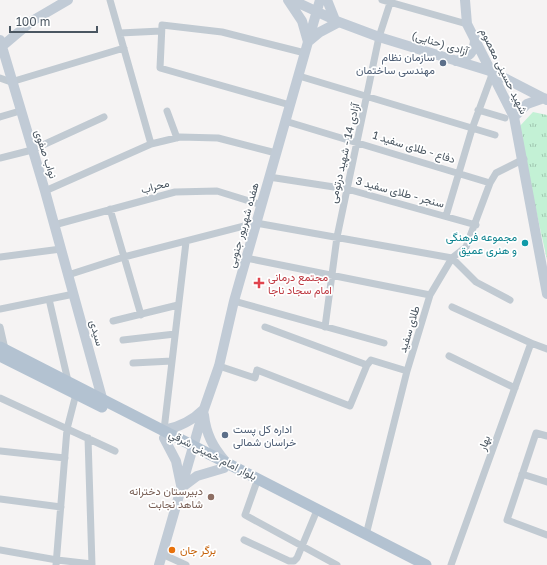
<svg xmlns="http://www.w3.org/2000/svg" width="547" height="565" font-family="'Golos Text',Vazirmatn,sans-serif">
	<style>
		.park { fill: url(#park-tufts) }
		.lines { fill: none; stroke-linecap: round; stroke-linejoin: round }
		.street { stroke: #c1cad2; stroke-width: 7 }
		.secondary { stroke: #c1cbd6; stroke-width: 10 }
		.primary { stroke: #b3c2d1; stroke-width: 11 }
		.service-dot { fill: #5c6f8a; stroke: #fff; stroke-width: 1.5 }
		.culture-dot { fill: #0f9aa8; stroke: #fff; stroke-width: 1.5 }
		.health-dot { fill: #e0444e; stroke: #fff; stroke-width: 1.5 }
		.education-dot { fill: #8d6e63; stroke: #fff; stroke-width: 1.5 }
		.food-dot { fill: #e8710a; stroke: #fff; stroke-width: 1.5 }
		.labels { text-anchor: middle; stroke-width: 3.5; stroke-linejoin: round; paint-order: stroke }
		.street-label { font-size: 11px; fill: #4a5661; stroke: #fff }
		.service-label { font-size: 11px; fill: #4e5e75; stroke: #fff; text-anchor: end }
		.culture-label { font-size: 11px; fill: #0d838f; stroke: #fff; text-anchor: end }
		.health-label { font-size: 11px; fill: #be3a42; stroke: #fff; text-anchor: start }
		.education-label { font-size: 11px; fill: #785e54; stroke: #fff; text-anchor: end }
		.food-label { font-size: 11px; fill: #c56008; stroke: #fff; text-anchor: start }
	</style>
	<defs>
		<pattern id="park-tufts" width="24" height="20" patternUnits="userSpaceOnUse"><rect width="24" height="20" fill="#c3f1d5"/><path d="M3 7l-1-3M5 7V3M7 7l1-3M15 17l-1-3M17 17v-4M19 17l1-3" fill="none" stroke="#a0c6b0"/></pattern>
	</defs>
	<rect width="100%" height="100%" fill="#f5f3f3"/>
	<!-- park -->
	<path class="park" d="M533,112L547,115V260L518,128Z"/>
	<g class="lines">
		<!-- street -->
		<path class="street" d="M110,0L151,144
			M382,0L467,24
			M120,33L161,31
			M299,76L495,135
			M0,78L11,82L124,48
			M290,105L160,68L162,25L222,32L305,53
			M478,110L505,118
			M167,111L177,138
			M0,117L20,111
			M285,121L490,183
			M0,158L32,150L104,117
			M269,177L347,189L476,225
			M45,191L151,144L180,137L218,138L276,153
			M110,209L141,315
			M446,216L472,129L493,72
			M54,225L175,192L217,191L262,205
			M0,257L61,249
			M246,258L430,295
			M68,275L124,257L256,223L452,258L476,282L510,300
			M49,299L68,381
			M234,301L384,343
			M452,307L531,343
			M0,309L74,294
			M113,321L178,305
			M0,327L5,349
			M265,327L367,365
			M325,327L337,237L379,37L391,0
			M123,340L175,334
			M449,356L515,388
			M133,363L172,361
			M219,366L255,378L257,370L350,406L367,365L371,360L407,371
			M0,398L115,451
			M164,430L186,242
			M547,436L536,433L507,520L547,535
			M88,438L92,565
			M0,451L65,458
			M522,474L547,482
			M256,484L245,515L337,565
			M0,499L61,507
			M366,535L407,371L430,295L452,258L466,247L490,183L496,173L524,159
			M244,540L289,561H294L297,558L315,515
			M0,550L57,560L92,564
			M162,554L186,565
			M56,565L67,429L76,394
			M451,565L531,343L547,349"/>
		<!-- secondary -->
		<path class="secondary" d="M288,0L302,21L308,42L320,32L339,22
			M292,0L339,22L379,37L493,72L547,100
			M327,0L335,20
			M465,0L467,24L514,117L547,294
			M0,40L45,191L102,398
			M0,48L32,21L68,0
			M456,61C469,57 475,53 475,38
			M514,117L527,104L544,98
			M204,415C206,434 213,447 225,461
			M164,430C180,427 192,421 204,409
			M164,438L176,461L181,485
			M181,488L197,476L224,468
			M159,565L204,409L219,366L234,301L320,0"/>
		<!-- primary -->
		<path class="primary" d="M0,347L426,565
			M0,356L102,407"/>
	</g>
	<!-- markers -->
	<g class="service-dot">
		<circle cx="443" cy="63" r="4"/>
		<circle cx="225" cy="435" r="4"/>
	</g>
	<circle class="culture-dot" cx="525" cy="243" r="4"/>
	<path class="health-dot" d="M257 277h4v4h4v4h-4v4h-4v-4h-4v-4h4z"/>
	<circle class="education-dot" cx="211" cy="497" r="4"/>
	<circle class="food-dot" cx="172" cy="550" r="4"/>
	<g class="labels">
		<!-- street labels -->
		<g class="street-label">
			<text transform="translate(440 43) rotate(17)" y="4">آزادی (حنایی)</text>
			<text transform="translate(504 71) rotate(64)" y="4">شهید حسینی معصوم</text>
			<text transform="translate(414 147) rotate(17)" y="4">دفاع - طلای سفید 1</text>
			<text transform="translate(344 153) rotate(-77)" y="4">آزادی 14 - شهید درتومی</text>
			<text transform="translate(46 154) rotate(72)" y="4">نواب صفوی</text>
			<text transform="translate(155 186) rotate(-14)" y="4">محراب</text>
			<text transform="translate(400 192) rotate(15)" y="4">سنجر - طلای سفید 3</text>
			<text transform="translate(243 225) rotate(-74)" y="4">هفده شهریور جنوبی</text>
			<text transform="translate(409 329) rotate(-73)" y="4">طلای سفید</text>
			<text transform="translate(97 333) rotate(75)" y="4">سیدی</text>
			<text transform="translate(484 443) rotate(-70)" y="4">بهار</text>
			<text transform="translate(213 455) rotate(27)" y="4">بلوار امام خمینی شرقي</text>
		</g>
		<!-- service labels -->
		<g class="service-label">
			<text x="435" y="61">سازمان نظام<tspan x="435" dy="13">مهندسی ساختمان</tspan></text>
			<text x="233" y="433" text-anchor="start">اداره کل پست<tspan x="233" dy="13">خراسان شمالی</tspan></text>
		</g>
		<!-- culture labels -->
		<g class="culture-label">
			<text x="517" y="241">مجموعه فرهنگی<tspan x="517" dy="13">و هنری عمیق</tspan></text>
		</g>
		<!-- health labels -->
		<g class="health-label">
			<text x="268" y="281">مجتمع درمانی<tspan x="268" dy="13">امام سجاد ناجا</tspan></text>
		</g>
		<!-- education labels -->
		<g class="education-label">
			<text x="203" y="495">دبیرستان دخترانه<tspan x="203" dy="13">شاهد نجابت</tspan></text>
		</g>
		<!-- food labels -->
		<g class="food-label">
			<text x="180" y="554">برگر جان</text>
		</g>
	</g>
	<!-- scale -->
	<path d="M10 26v6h87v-6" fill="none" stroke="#4a5661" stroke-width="2"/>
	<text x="16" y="26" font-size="12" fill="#4a5661" stroke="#ffffff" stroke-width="3" paint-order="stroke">100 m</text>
</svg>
